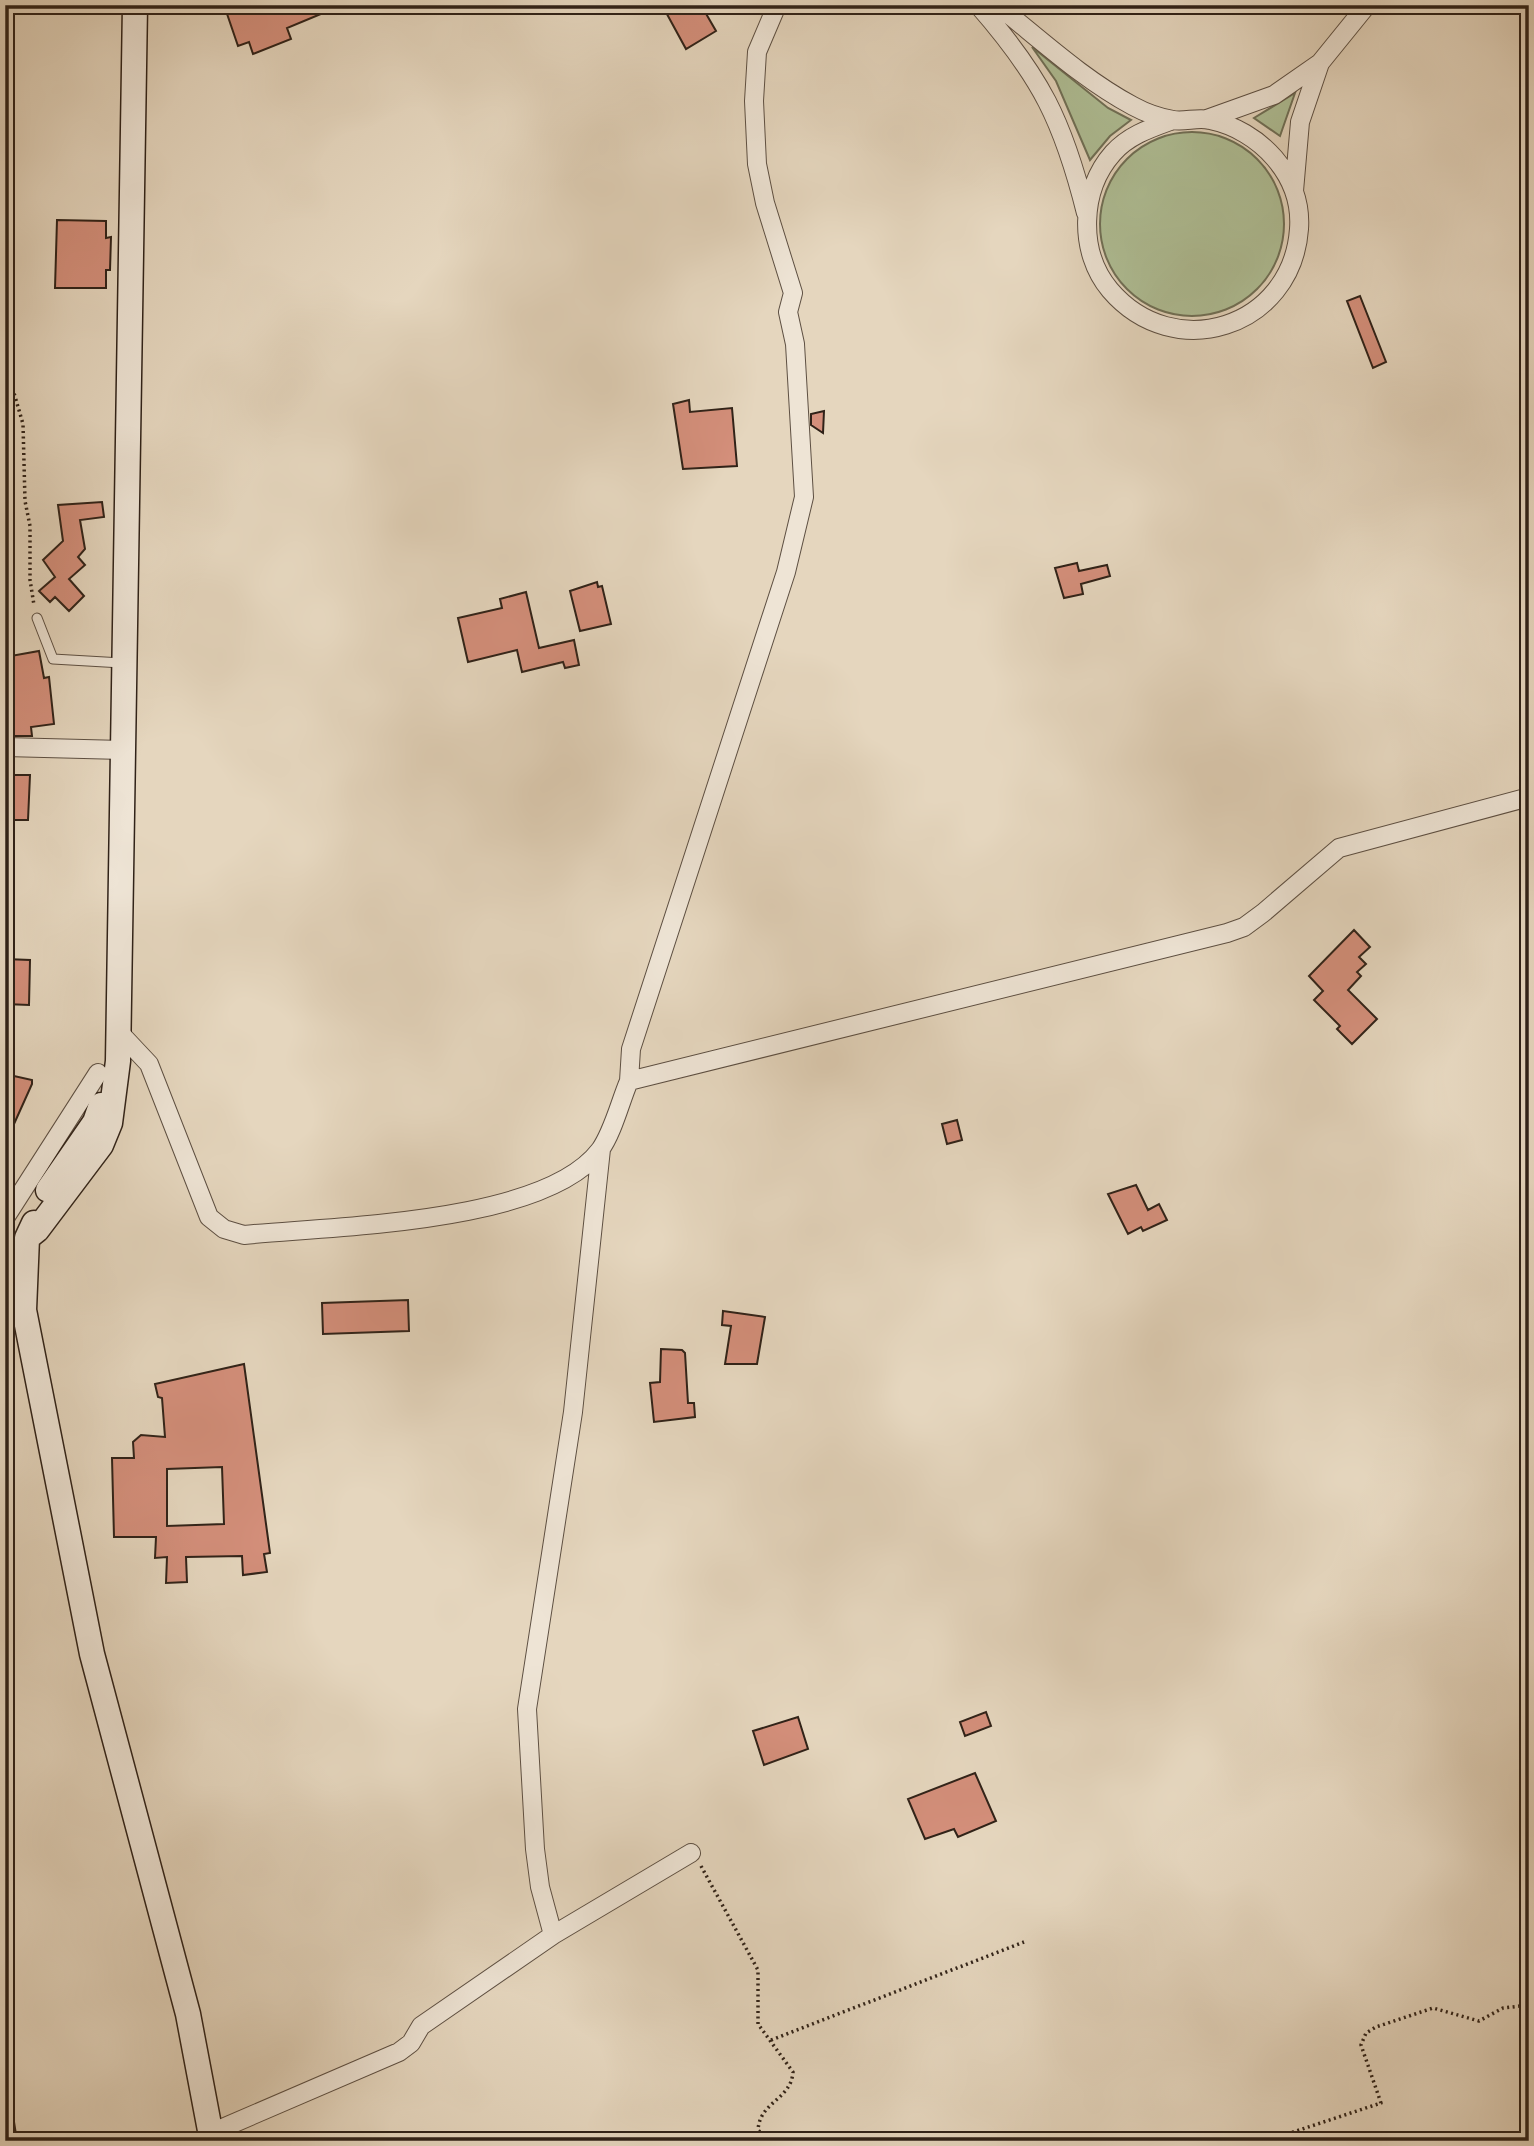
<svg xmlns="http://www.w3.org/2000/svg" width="1534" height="2146" font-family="'IM FELL English',serif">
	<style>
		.green { fill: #afbf96; stroke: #707057; stroke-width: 2 }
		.building { fill: #d48f7b; stroke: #302218; stroke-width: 2; fill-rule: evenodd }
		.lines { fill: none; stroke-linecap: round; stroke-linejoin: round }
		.lane-casing { stroke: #5d4f42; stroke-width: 11 }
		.street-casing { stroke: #5d4f42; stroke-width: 20 }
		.secondary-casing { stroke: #302218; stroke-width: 27 }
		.path { stroke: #302218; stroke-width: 3.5; stroke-dasharray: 2 3.5; stroke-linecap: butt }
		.lane { stroke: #eee4d5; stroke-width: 9 }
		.street { stroke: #eee4d5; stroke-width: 18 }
		.secondary { stroke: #eee4d5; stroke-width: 24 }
		.rail-casing { stroke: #302218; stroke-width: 8 }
		.rail { stroke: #eee4d5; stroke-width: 5; stroke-dasharray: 16; stroke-linecap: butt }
	</style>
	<rect width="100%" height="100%" fill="#e5d6be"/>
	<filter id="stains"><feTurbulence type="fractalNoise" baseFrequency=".00286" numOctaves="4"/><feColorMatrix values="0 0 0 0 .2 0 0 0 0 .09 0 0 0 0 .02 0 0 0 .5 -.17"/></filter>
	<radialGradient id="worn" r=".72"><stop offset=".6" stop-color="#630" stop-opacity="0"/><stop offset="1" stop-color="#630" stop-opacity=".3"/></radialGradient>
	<!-- green -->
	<path class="green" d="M1032,47L1108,108L1131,120L1110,136L1090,160L1056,81Z
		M1295,93L1280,136L1254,118Z
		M1100 224a92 92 0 1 1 184 0a92 92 0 1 1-184 0Z"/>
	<!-- building -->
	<path class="building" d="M224,5H340V6L287,28L291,39L253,54L249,42L238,46Z
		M662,5H701L716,31L686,49Z
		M57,220L106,221V238L111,237L110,270H106V288H55Z
		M1360,296L1386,362L1373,368L1347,301Z
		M689,400L690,412L732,408L737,466L683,469L673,404Z
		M824,411L823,433L811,425V414Z
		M102,502L104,517L80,520L85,549L78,557L85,565L69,579L84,596L69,611L55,597L50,602L39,591L55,577L43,560L63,541L58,505Z
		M1077,563L1079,571L1107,565L1110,576L1081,584L1083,594L1064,598L1055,568Z
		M597,582L598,587L602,586L611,624L580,631L570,591Z
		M526,592L539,648L574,640L579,665L565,668L563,662L522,672L517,650L468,662L458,618L502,608L500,599Z
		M39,651L44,678L49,677L54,724L31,727L32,736H13V725L5,726V657Z
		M5,775H30L28,820H5Z
		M1354,930L1370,947L1359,957L1366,964L1357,972L1361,976L1348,990L1377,1019L1352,1044L1337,1029L1340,1026L1314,1000L1323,991L1309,976Z
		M5,959L30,960L29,1005L5,1004Z
		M5,1074L32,1080V1084L5,1144Z
		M957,1120L962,1140L947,1144L942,1124Z
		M1136,1185L1148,1210L1159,1204L1167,1220L1143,1231L1141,1227L1128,1234L1108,1194Z
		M408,1300L409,1331L323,1334L322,1303Z
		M723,1311L765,1317L757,1364H725L731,1326L722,1325Z
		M661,1349L682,1350L685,1353L688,1403H694L695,1417L654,1422L650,1383L660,1382Z
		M244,1364L270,1553L264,1554L267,1572L243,1575L242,1556L186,1557L187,1582L166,1583L167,1557L155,1558L156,1537H114L112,1458H134L133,1442L141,1435L165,1437L162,1398L158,1397L155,1384ZM222,1467L224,1524L167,1526V1469Z
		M986,1712L991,1726L965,1736L960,1722Z
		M798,1717L808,1749L764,1765L753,1731Z
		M975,1773L996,1821L958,1837L954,1829L925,1839L908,1799Z"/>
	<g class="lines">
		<defs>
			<path id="lane" d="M37,618L53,659L122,663"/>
			<path id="street" d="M978,5C1041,77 1063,121 1086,213
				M997,5C1041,40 1084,80 1133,106C1144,112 1161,118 1173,120C1185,122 1198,117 1210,120C1259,130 1303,175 1299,229C1292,328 1174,365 1110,290C1078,252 1080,190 1113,153C1129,135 1151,128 1173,120
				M1320,63L1367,5
				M1207,119L1274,95L1320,63L1300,122L1294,191
				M5,747L123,750
				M118,1031L149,1064L209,1217L224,1229L244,1235C333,1226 544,1224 600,1150C613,1132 620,1102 629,1081L1227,933L1244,927L1263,913L1339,848L1529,797
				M629,1081L631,1049L786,572L804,497L795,344L788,312L793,293L765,203L757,164L754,101L757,52L777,5
				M5,1218L98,1073
				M5,1282H25
				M553,1935L540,1887L535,1849L527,1709L573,1412L601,1149
				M211,2133L399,2052L411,2043L421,2026L553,1935L691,1853"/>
			<path id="secondary" d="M48,1190L95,1122L101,1105
				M34,1223L27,1238L24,1310L92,1654L188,2014L212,2141
				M27,1238L37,1230L101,1145L110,1123L118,1061L135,5"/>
		</defs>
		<!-- lane casing -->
		<use href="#lane" class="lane-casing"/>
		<!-- street casing -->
		<use href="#street" class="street-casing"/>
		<!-- secondary casing -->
		<use href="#secondary" class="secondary-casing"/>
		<!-- path -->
		<path class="path" d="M5,362L23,424L25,501L30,526V580L34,605
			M701,1866L758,1970V2024L793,2072C791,2100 760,2101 758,2130L769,2141
			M771,2040L1024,1942
			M1266,2141L1381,2103L1361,2045L1366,2033L1376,2027L1433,2008L1479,2021L1503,2008L1529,2005"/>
		<!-- lane -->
		<use href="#lane" class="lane"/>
		<!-- street -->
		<use href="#street" class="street"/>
		<!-- secondary -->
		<use href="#secondary" class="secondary"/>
		<defs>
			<path id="rail" d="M5,2084L14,2141"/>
		</defs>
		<!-- rail casing -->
		<use href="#rail" class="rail-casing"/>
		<!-- rail -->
		<use href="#rail" class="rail"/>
	</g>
	<!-- margin -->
	<rect width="1534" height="2146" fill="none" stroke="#e5d6be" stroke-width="28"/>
	<rect x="7" y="7" width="1520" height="2132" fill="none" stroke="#302218" stroke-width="3.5"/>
	<rect x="14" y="14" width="1506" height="2118" fill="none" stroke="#302218" stroke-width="2"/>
	<rect width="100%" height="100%" filter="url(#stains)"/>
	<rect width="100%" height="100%" fill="url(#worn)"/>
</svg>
